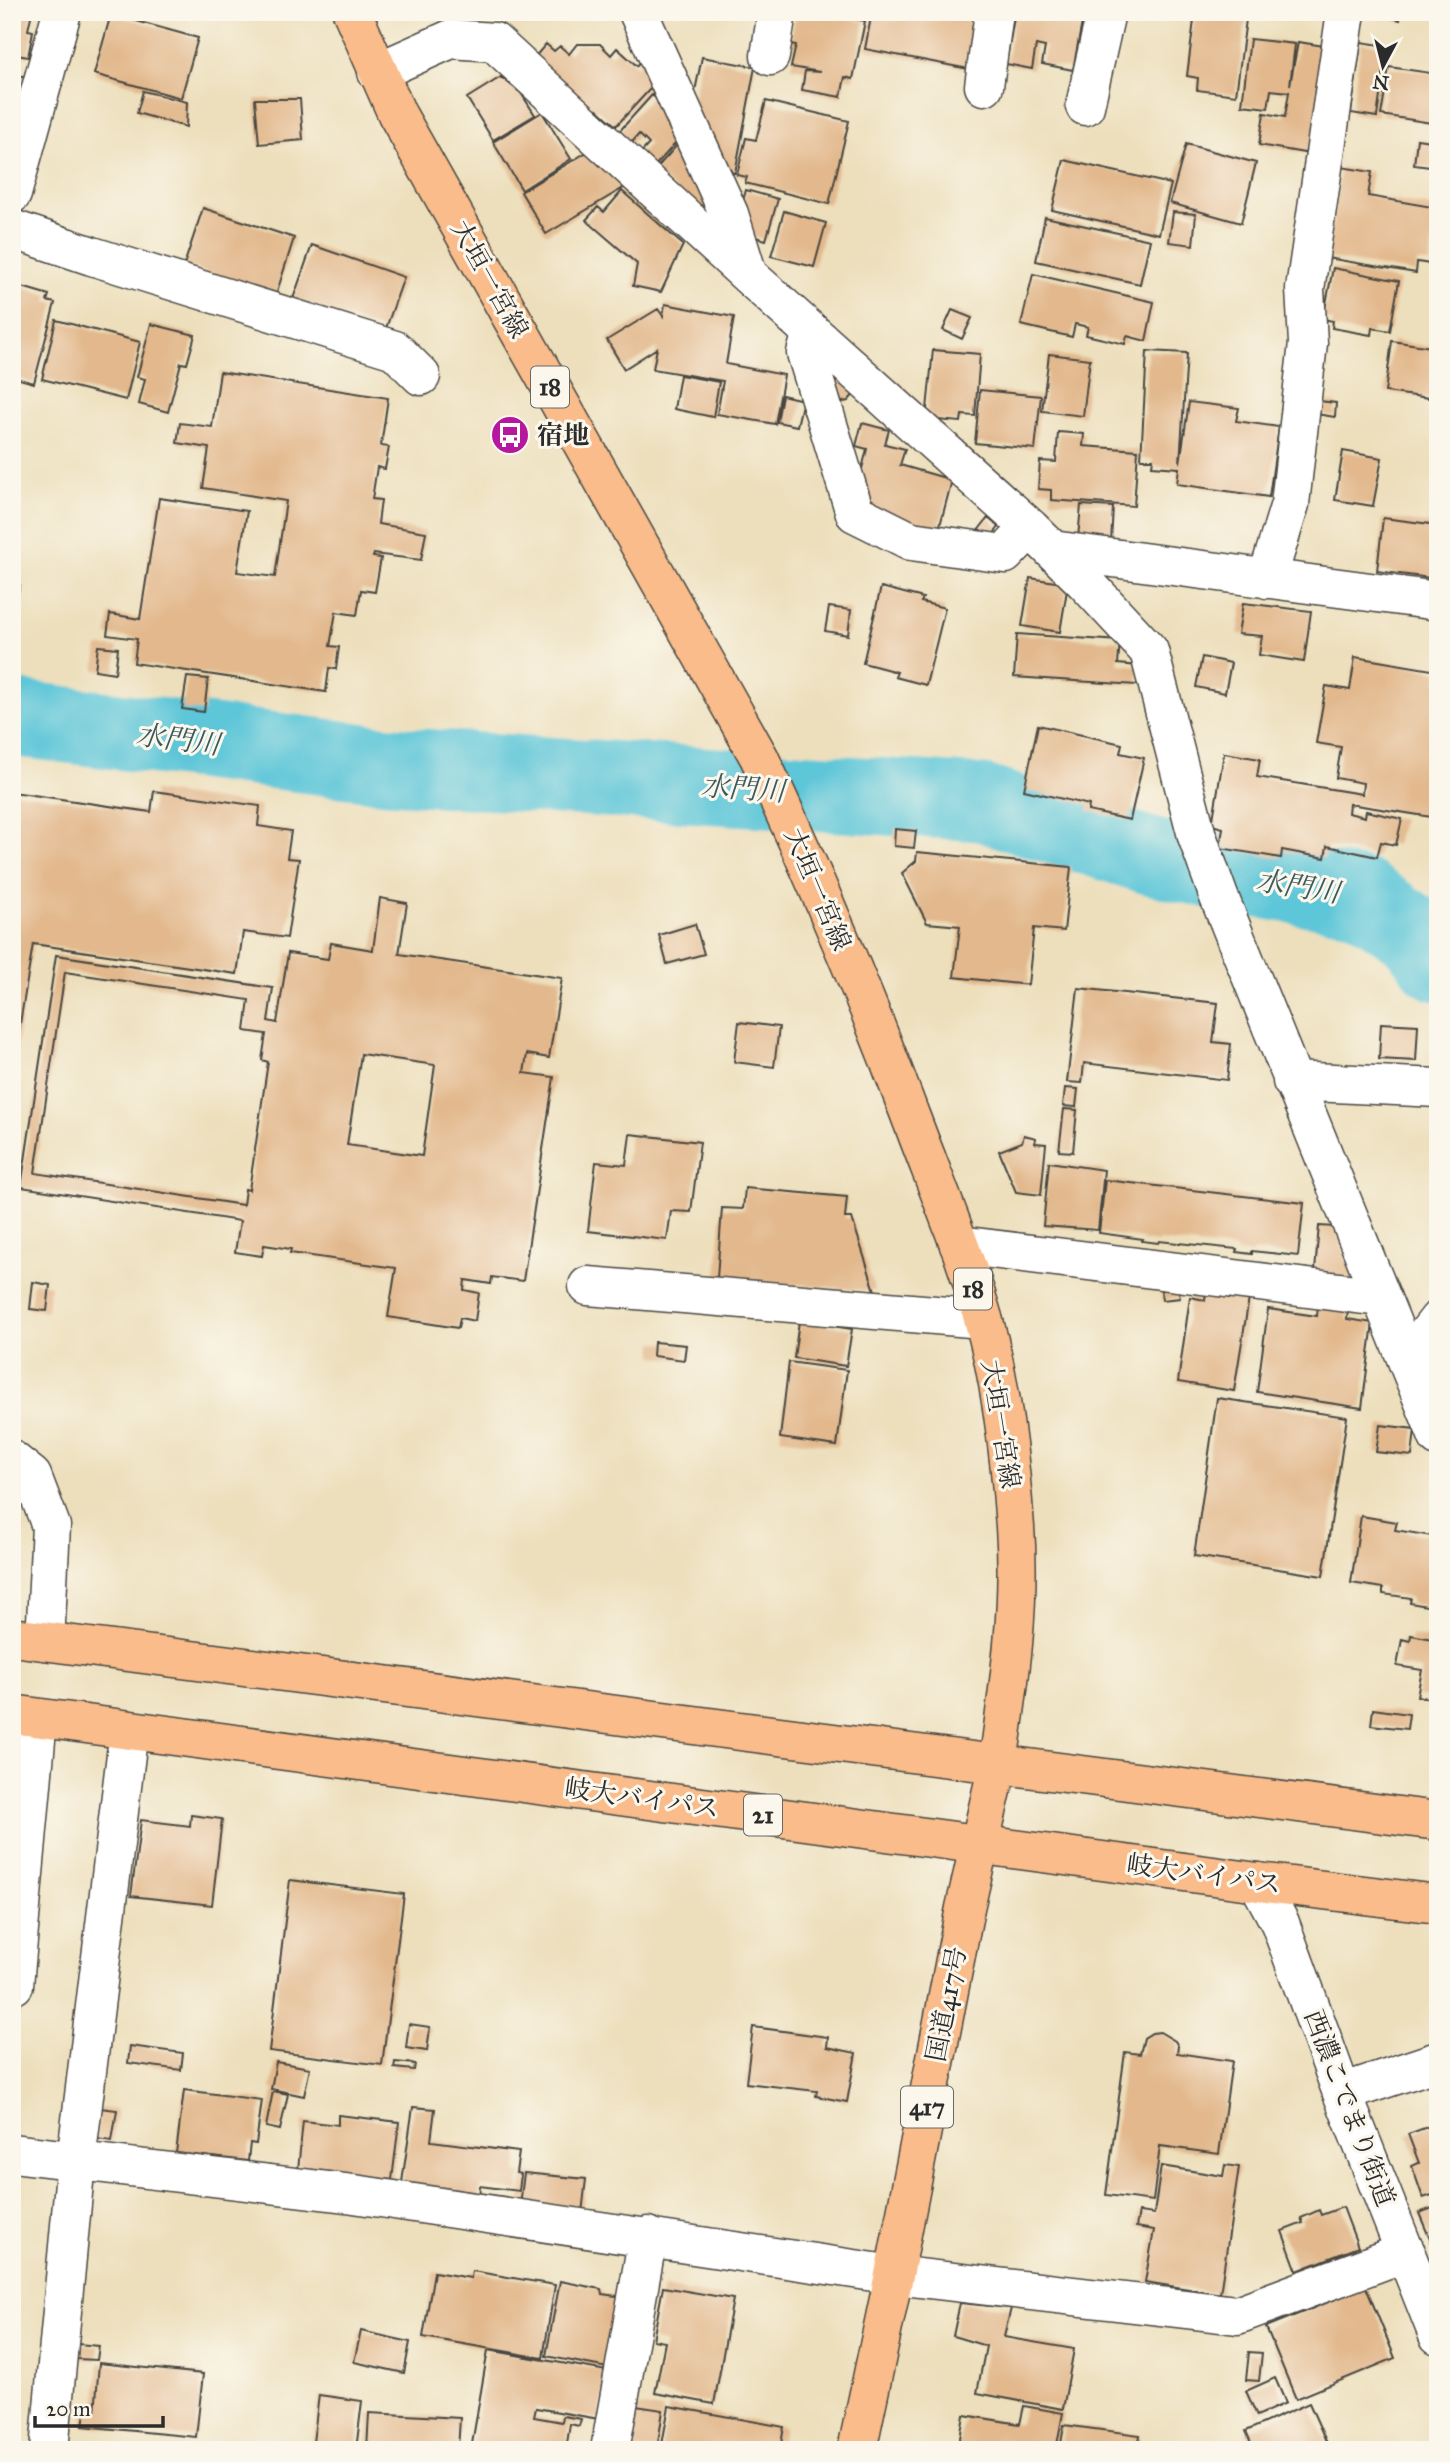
<svg xmlns="http://www.w3.org/2000/svg" width="1450" height="2462" font-family="'IM FELL Great Primer','Noto Serif JP',serif">
	<style>
		.lines { fill: none; stroke-linecap: round; stroke-linejoin: round }
		.river { stroke: #5dc6d8; stroke-width: 77 }
		.building { fill: #e2b88c; fill-rule: evenodd }
		.minor-casing { stroke: #484641; stroke-width: 41 }
		.major-casing { stroke: #484641; stroke-width: 41 }
		.highway-casing { stroke: #484641; stroke-width: 41 }
		.minor { stroke: #fff; stroke-width: 38 }
		.major { stroke: #f9bc8a; stroke-width: 38 }
		.highway { stroke: #f9bc8a; stroke-width: 38 }
		.labels { text-anchor: middle; stroke-width: 6; stroke-linejoin: round; paint-order: stroke }
		.shield { fill: #fbf7ec; stroke: #696865; stroke-width: 2 }
		.shield-label { font-size: 24px; font-weight: bold; fill: #2b2b2b }
		.street-label { font-size: 26px; fill: #2b2b2b; stroke: #fbf7ec }
		.poi-label { font-size: 26px; font-weight: bold; fill: #2b2b2b; stroke: #fbf7ec; text-anchor: start }
		.water-label { font-size: 28px; font-style: italic; fill: #3a5a5f; stroke: #fbf7ec }
	</style>
	<rect width="100%" height="100%" fill="#fbf7ec"/>
	<filter id="ink" filterUnits="userSpaceOnUse"><feTurbulence type="fractalNoise" baseFrequency=".0143" numOctaves="2"/><feDisplacementMap in="SourceGraphic" scale="14" xChannelSelector="R" yChannelSelector="G"/><feConvolveMatrix kernelMatrix="1 2 1 2 8 2 1 2 1" color-interpolation-filters="sRGB"/></filter>
	<filter id="wash" filterUnits="userSpaceOnUse"><feTurbulence type="fractalNoise" baseFrequency=".00686" numOctaves="4" result="noise"/><feDisplacementMap in="SourceGraphic" scale="28" xChannelSelector="R" yChannelSelector="G"/><feGaussianBlur stdDeviation="1.57" result="paint"/><feColorMatrix in="noise" values="0 0 0 0 0 0 0 0 0 0 0 0 0 0 0 0 0 1.4 0 .05"/><feComposite in="paint" operator="in"/></filter>
	<g filter="url(#wash)">
		<rect width="100%" height="100%" fill="#eddfbc"/>
		<g class="lines">
			<!-- river -->
			<path class="river" d="M12,718L389,765L982,803L1153,857L1237,876L1360,896L1415,933L1438,963"/>
		</g>
		<g id="blocks">
			<!-- building -->
			<path class="building" d="M12,12H32L28,30L33,31L28,57L12,54Z
				M796,12H818L865,21L853,79L845,77L841,97L802,90L805,71L820,72L791,67L796,45L790,44Z
				M872,12H979L969,69L865,49Z
				M1015,12H1084L1073,70L1042,64L1045,47L1036,45L1032,69L1006,64Z
				M1195,12H1247L1236,95L1197,90L1198,78L1187,76Z
				M1367,12H1401L1400,20Z
				M111,14L198,38L181,98L94,74Z
				M1250,39L1295,44L1290,85L1298,42L1337,48L1310,154L1259,145L1264,113L1285,117L1289,92L1271,90L1268,108L1242,105Z
				M1361,42L1387,46L1377,117L1351,113Z
				M546,44L554,51L560,46L569,54L577,44H600L611,55L617,48L637,66L643,59L662,76L616,126L597,109L593,114L533,59Z
				M702,57L755,67L735,173L723,171L693,101Z
				M1389,67L1438,74V124L1381,115Z
				M12,74L27,77L12,127Z
				M501,77L521,93L535,115L493,140L467,98Z
				M143,91L187,102L186,127L137,113Z
				M652,95L672,112L685,133L653,168L639,155L649,144L639,134L629,146L616,135Z
				M255,99H300L303,140L259,144Z
				M766,101L849,121L829,204L745,183L747,177L737,175L746,138L756,140Z
				M542,112L571,159L522,190L493,142Z
				M1417,139L1438,142V168L1414,165Z
				M679,143L717,205L704,216L654,171Z
				M1186,144L1256,163L1241,223L1170,203Z
				M587,152L625,187L546,234L521,192Z
				M1064,160L1171,184L1159,234L1052,210Z
				M1341,167L1372,172L1368,196L1438,208L1430,264L1417,262L1416,273L1327,258Z
				M746,190L778,199L766,240L752,236L743,201Z
				M622,191L683,245L661,292L633,286L637,264L586,220L598,207L604,212Z
				M203,208L294,238L276,295L184,265Z
				M784,211L826,223L814,267L771,256Z
				M1173,212L1196,214L1193,245L1169,242Z
				M1045,217L1150,240L1140,284L1036,261Z
				M312,245L404,277L385,331L293,299Z
				M1333,268L1399,281L1390,331L1372,328L1371,335L1332,328L1333,321L1323,319Z
				M1033,274L1154,302L1146,341L1127,336L1125,344L1086,335L1088,327L1075,324L1072,337L1021,325Z
				M12,284L49,295L47,301L55,303L34,383L12,377Z
				M665,304L734,317L726,364L784,375L775,424L717,414L723,381L653,369L657,348L624,369L607,340L658,309L663,316Z
				M952,310L972,318L962,339L943,330Z
				M56,320L140,342L126,400L42,379Z
				M151,324L195,335L187,364L181,363L168,412L139,404L145,379L137,377Z
				M1392,341L1438,348L1437,399L1385,392Z
				M933,350L980,354L975,416L962,415L961,422L926,419Z
				M1147,351L1187,353L1180,463L1189,402L1239,408L1236,421L1279,427L1269,497L1177,484L1179,468L1152,466L1153,459H1141Z
				M1049,354L1090,359L1083,416L1042,411Z
				M832,371L855,393L848,401L832,404Z
				M220,372L388,398L381,446L389,447L385,469L377,467L372,499L381,500L378,524L426,532L421,560L374,554L373,557L381,558L375,592L361,590L357,615L336,612L330,646L339,647L336,669L329,668L326,692L134,663L137,639L107,635L110,614L140,619L159,498L247,511L237,572L275,577L286,501L203,488L209,448L177,443L180,423L212,427Z
				M680,375L719,382L713,417L674,409Z
				M980,390L1041,396L1035,449L975,443Z
				M782,395L803,400L797,426L777,422Z
				M1319,401L1336,403L1335,417L1316,414Z
				M862,423L889,430L885,444L905,449L900,465L952,480L938,533L874,514L860,477L867,449L856,446Z
				M1058,432L1084,434L1083,446L1138,450L1134,506L1051,500V490L1038,489L1040,461L1056,462Z
				M1343,451L1382,458L1373,506L1335,500Z
				M1081,505L1113,507L1111,542L1078,539Z
				M988,518L999,527L988,541L977,532Z
				M1383,518L1438,525V579L1377,571Z
				M1030,578L1068,584L1060,632L1022,626Z
				M12,584L20,585L13,613H12Z
				M881,587L923,598L921,602L945,608L926,685L895,677L897,672L863,663Z
				M1243,603L1311,611L1304,662L1259,655L1262,636L1238,634Z
				M829,607L851,610L848,635L825,631Z
				M1017,634L1120,641L1118,664L1139,666L1137,685L1014,677Z
				M98,646L118,648L115,673L95,670Z
				M1202,657L1231,663L1225,693L1196,687Z
				M1355,657L1438,671V818L1349,804L1348,813L1365,817L1366,811L1402,819L1396,845L1381,842L1377,857L1327,846L1325,858L1282,850L1281,858L1220,848L1223,828L1212,825L1224,753L1260,759L1257,777L1362,794L1363,783L1336,778L1341,747L1316,743L1326,686L1350,690Z
				M187,677L208,679L204,712L182,709Z
				M1038,725L1122,744L1120,753L1144,758L1130,820L1088,811L1089,805L1024,790Z
				M154,791L260,806L258,826L291,831L287,858L299,859L287,938L243,932L237,974L33,944L12,1073V792L151,812Z
				M895,829L916,831L914,848L894,846Z
				M917,852L1071,867L1064,931L1034,928L1028,985L954,977L960,926L927,923L902,873L916,861Z
				M380,898L407,903L399,954L562,978L549,1058L527,1054L524,1073L554,1077L523,1281L492,1277L491,1284L465,1280L464,1290L479,1293L475,1321L460,1318L458,1328L388,1317L396,1268L290,1253L291,1249L264,1245L262,1256L235,1252L240,1221L21,1187L56,955L273,988L268,1021L277,1023L288,953L328,959L331,943L373,950ZM65,972L249,1000L245,1031L266,1034L262,1060L268,1062L249,1190L245,1189L243,1205L35,1173ZM361,1054L435,1065L422,1156L347,1145Z
				M695,924L704,954L667,964L659,935Z
				M1078,988L1218,1003L1213,1042L1231,1044L1227,1080L1084,1063L1082,1083L1067,1082Z
				M739,1022L779,1027L774,1067L734,1062Z
				M1381,1023L1418,1025L1416,1061L1379,1059Z
				M1065,1088L1078,1089L1076,1107L1063,1106Z
				M1064,1109L1077,1110L1073,1152L1059,1151Z
				M630,1134L700,1142L691,1212L671,1211L667,1240L588,1231L596,1162L626,1165Z
				M1024,1135L1036,1138L1035,1143L1046,1144L1041,1195L1016,1192L999,1151L1022,1142Z
				M12,1149L20,1150L17,1171H12Z
				M1049,1162L1104,1170L1098,1230L1043,1226Z
				M1105,1180L1304,1203L1298,1256L1252,1251V1254L1236,1252L1237,1249L1159,1241L1158,1243L1142,1241L1143,1239L1099,1233Z
				M745,1188L847,1197L845,1218H852L875,1291L717,1278L722,1208L743,1209Z
				M1319,1226L1335,1227L1356,1284L1315,1271Z
				M1177,1278L1180,1298L1162,1300L1160,1280Z
				M33,1282L50,1285L47,1311L30,1309Z
				M1207,1285L1250,1292L1234,1391L1178,1382L1190,1297L1205,1300Z
				M1318,1306L1348,1310L1347,1319L1373,1323L1362,1408L1257,1392L1268,1309L1317,1316Z
				M799,1321L852,1329L846,1366L794,1358Z
				M654,1342L686,1345L684,1360L653,1356Z
				M789,1362L847,1370L837,1446L780,1438Z
				M1217,1398L1347,1417L1323,1576L1194,1556Z
				M1380,1425L1415,1429L1412,1456L1376,1452Z
				M1361,1516L1397,1522L1395,1530L1438,1537V1608L1410,1603L1411,1598L1383,1594V1588L1351,1583Z
				M1411,1635L1438,1640V1700L1417,1696L1422,1670L1397,1666L1402,1639L1410,1641Z
				M1373,1709L1409,1714L1407,1729L1371,1725Z
				M191,1815L222,1819L212,1905L131,1896L141,1820L190,1826Z
				M290,1880L404,1894L382,2065L269,2051Z
				M409,2024L430,2027L427,2051L406,2048Z
				M753,2027L828,2037L827,2047L856,2053L847,2102L816,2096L817,2091L746,2083Z
				M1160,2032L1175,2041L1178,2046L1177,2053L1232,2061L1219,2154L1160,2146L1153,2201L1106,2195L1125,2052L1140,2054L1144,2038L1152,2033Z
				M130,2046L183,2053L181,2070L128,2063Z
				M276,2062L310,2068L304,2096L271,2089Z
				M395,2062L415,2064L414,2070L394,2068Z
				M184,2090L262,2100L256,2144L250,2143L248,2161L176,2153Z
				M273,2091L288,2094L280,2130L266,2127Z
				M413,2107L435,2109L431,2141L519,2152L516,2173L521,2174L519,2191L480,2186L479,2198L401,2189Z
				M100,2108L117,2110L112,2141L96,2139Z
				M338,2115L399,2122L392,2180L298,2170L303,2121L338,2125Z
				M1438,2123V2193L1423,2198L1412,2166L1419,2163L1408,2134Z
				M1225,2165L1239,2167L1220,2294L1145,2282L1154,2230L1136,2227L1139,2212L1154,2214L1161,2166L1223,2176Z
				M524,2173L586,2179L582,2213L520,2206Z
				M1438,2206V2242L1432,2244L1419,2213Z
				M1343,2207L1358,2247L1297,2271L1282,2231L1303,2223L1301,2218L1319,2210L1321,2215Z
				M472,2271L555,2285L543,2358L423,2337L434,2272L471,2278Z
				M560,2281L601,2289L602,2294L624,2297L613,2369L546,2356Z
				M663,2287L733,2299L714,2404L655,2393L665,2342L653,2340Z
				M1366,2287L1395,2358L1296,2399L1266,2327Z
				M960,2303L1011,2308L1004,2337L1074,2349L1063,2409L977,2393L986,2346L953,2336Z
				M361,2331L410,2342L404,2373L354,2362Z
				M78,2344L99,2346L97,2360L77,2359Z
				M488,2350L607,2371L599,2419L536,2408L534,2417L562,2422L563,2416L581,2419L579,2426L570,2424L566,2450H471Z
				M1249,2352L1262,2353L1259,2381L1246,2380Z
				M99,2363L203,2374L196,2437L83,2426L85,2412L95,2413Z
				M1275,2378L1286,2403L1257,2416L1246,2391Z
				M319,2395L362,2401L356,2450H312Z
				M1309,2403L1330,2450H1254L1246,2431Z
				M636,2406L663,2410L657,2450H629Z
				M669,2406L784,2427L780,2450H661Z
				M1024,2406L1063,2413L1056,2450H958L964,2415L1020,2424Z
				M369,2413L460,2418L458,2450H367Z
				M1064,2425L1140,2435L1138,2450H1060Z"/>
		</g>
	</g>
	<g filter="url(#ink)">
		<use href="#blocks" fill-opacity="0" stroke="#484641" stroke-width="2"/>
		<g class="lines">
			<defs>
				<path id="minor" d="M638,12L729,214L748,275
					M770,56L777,12
					M377,72L451,39L494,42L748,275L1030,528L1085,582L1149,651L1197,836L1219,897L1438,1437
					M984,86L994,12
					M1085,106L1106,12
					M12,194L62,12
					M12,229L92,256L395,350L421,376
					M812,333L806,353L855,513L911,541L1005,554L1030,528
					M1052,550L1438,601
					M1267,579L1290,504L1308,343L1305,289L1346,12
					M1292,1081L1438,1088
					M959,1245L1380,1297
					M588,1286L983,1319
					M1407,1360L1438,1320
					M12,1460L32,1476L51,1526L45,1641
					M1258,1882L1280,1923L1342,2093L1438,2335
					M14,1985L38,1718
					M1342,2093L1438,2061
					M12,2153L354,2194L894,2275L1237,2315L1406,2252
					M49,2450L76,2161L129,1730
					M610,2450L648,2236"/>
				<path id="major" d="M352,12L397,114L759,757C815,877 867,999 913,1123C937,1187 964,1251 983,1318C1002,1384 1010,1458 1015,1527C1021,1606 1009,1685 998,1764"/>
				<path id="highway" d="M12,1637L1438,1821
					M12,1714L1258,1882L1438,1904
					M857,2450L894,2275L965,1908L998,1764"/>
			</defs>
			<!-- minor casing -->
			<use href="#minor" class="minor-casing"/>
			<!-- major casing -->
			<use href="#major" class="major-casing"/>
			<!-- highway casing -->
			<use href="#highway" class="highway-casing"/>
			<!-- minor -->
			<use href="#minor" class="minor"/>
			<!-- major -->
			<use href="#major" class="major"/>
			<!-- highway -->
			<use href="#highway" class="highway"/>
		</g>
	</g>
	<!-- icons -->
	<defs>
		<symbol id="bus-disc" viewBox="-11 -11 22 22"><circle r="9.5" fill="#b5179e" stroke="#fbf7ec"/><path d="M-5-6H5V4H4V6H2V4H-2V6H-4V4H-5ZM-3.5-4V0h7V-4ZM-3.5 1.2v1.5H-2V1.2ZM2 1.2v1.5H3.5V1.2Z" fill="#fff"/></symbol>
	</defs>
	<g fill-rule="evenodd">
		<use href="#bus-disc" x="488" y="413" width="44" height="44"/>
	</g>
	<g class="labels">
		<!-- shield labels -->
		<g class="shield">
			<rect x="531" y="366.5" width="38" height="41" rx="5"/>
			<rect x="954" y="1268.5" width="38" height="41" rx="5"/>
			<rect x="744" y="1794.5" width="38" height="41" rx="5"/>
			<rect x="901" y="2086.5" width="52" height="41" rx="5"/>
		</g>
		<g class="shield-label">
			<text x="550" y="395">18</text>
			<text x="973" y="1297">18</text>
			<text x="763" y="1823">21</text>
			<text x="927" y="2115">417</text>
		</g>
		<!-- street labels -->
		<g class="street-label">
			<text transform="translate(490 279) rotate(61)" y="9">大垣一宮線</text>
			<text transform="translate(818 889) rotate(67)" y="9">大垣一宮線</text>
			<text transform="translate(1001 1424) rotate(81)" y="9">大垣一宮線</text>
			<text transform="translate(642 1798) rotate(8)" y="9">岐大バイパス</text>
			<text transform="translate(1204 1874) rotate(8)" y="9">岐大バイパス</text>
			<text transform="translate(946 2004) rotate(-79)" y="9">国道417号</text>
			<text transform="translate(1350 2108) rotate(69)" y="9">西濃こでまり街道</text>
		</g>
		<!-- poi labels -->
		<g class="poi-label">
			<text x="537" y="444">宿地</text>
		</g>
		<!-- water labels -->
		<g class="water-label">
			<text transform="translate(178 739) rotate(7)" y="10">水門川</text>
			<text transform="translate(743 788) rotate(4)" y="10">水門川</text>
			<text transform="translate(1298 886) rotate(9)" y="10">水門川</text>
		</g>
	</g>
	<!-- margin -->
	<rect width="1450" height="2462" fill="none" stroke="#fbf7ec" stroke-width="42"/>
	<!-- north arrow -->
	<g transform="translate(1383 66) rotate(187)" stroke="#fbf7ec" stroke-width="5" paint-order="stroke">
	<path d="M0-5L12 26L0 18L-12 26Z" fill="#2b2b2b"/>
	<text y="-10" font-size="19" font-weight="bold" text-anchor="middle" fill="#2b2b2b">N</text>
	</g>
	<!-- scale -->
	<path d="M35 2416v10h128v-10" fill="none" stroke="#2b2b2b" stroke-width="3.5"/>
	<text x="46" y="2416" font-size="21" fill="#2b2b2b" stroke="#fbf7ec" stroke-width="5" paint-order="stroke">20 m</text>
</svg>
